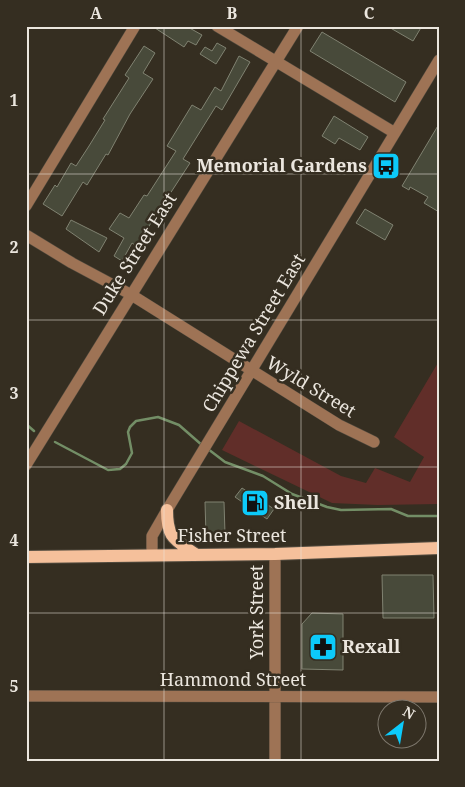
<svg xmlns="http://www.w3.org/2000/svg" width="465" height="787" font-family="'Noto Serif',serif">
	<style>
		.green { fill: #612e29 }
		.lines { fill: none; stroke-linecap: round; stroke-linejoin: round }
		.stream { stroke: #738e66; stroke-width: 2.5 }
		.building { fill: #484a3a; stroke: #808271 }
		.minor-casing { stroke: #524b3f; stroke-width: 12 }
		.major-casing { stroke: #524b3f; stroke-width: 14 }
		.minor { stroke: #9e7355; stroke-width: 11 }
		.major { stroke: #f5c09b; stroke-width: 12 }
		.grid { fill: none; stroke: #ebe6de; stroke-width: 1; stroke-opacity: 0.55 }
		.labels { text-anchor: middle; stroke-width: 5; stroke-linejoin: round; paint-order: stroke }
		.poi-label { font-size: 18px; font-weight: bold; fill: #ebe6de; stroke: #352e21; text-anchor: start }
		.street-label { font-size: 18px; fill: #ebe6de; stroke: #352e21 }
		.neatline { fill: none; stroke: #ebe6de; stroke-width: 2 }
		.grid-label { font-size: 16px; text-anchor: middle; font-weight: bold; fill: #ebe6de }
	</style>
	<rect width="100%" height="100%" fill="#352e21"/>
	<!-- green -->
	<path class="green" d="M439,361V504L378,505L332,503L222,450L239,421L341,476L366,483L375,468L410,482L424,457L394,437Z"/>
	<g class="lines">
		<!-- stream -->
		<path class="stream" d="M26,424L34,431
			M55,442L108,470L120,469L126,464L132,453L128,432L130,427L136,421L158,417L179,425L203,446
			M208,449L225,462L263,476L292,494L327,507L341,510L391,509L408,516H439"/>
	</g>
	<!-- building -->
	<path class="building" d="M152,26H186L202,35L196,45L188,41L184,47Z
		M387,26H422L413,41Z
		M322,32L406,82L395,102L310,51Z
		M217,43L226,48L216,64L200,54L205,47L212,51Z
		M144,46L155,53L143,73L153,79L130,114L108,155L106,154L87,185L83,182L62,216L43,204L55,185L57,187L71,163L76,166L89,146L105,120L103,119L129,78L125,75Z
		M239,56L250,62L222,110L216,106L183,159L190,163L164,203L162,202L138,247L132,243L122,261L114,256L124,238L109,229L120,213L129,218L144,195L147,196L176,151L167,146L192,105L201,110L215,87L221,91Z
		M334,116L368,137L360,150L339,138L335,144L322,136Z
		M439,124V212L424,203L428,197L410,187L409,190L402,186Z
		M365,209L393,225L385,240L356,223Z
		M71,220L107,238L99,252L66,229Z
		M242,488L274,509L267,519L235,497Z
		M205,502H224L225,534L206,535Z
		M382,575H433L434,618H383Z
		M312,613L343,614V670L302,669V624Z"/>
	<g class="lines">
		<defs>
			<path id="minor" d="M217,26L395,133
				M26,206L135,26
				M26,235L72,263L130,294L339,425L374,442
				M26,465L298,26
				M152,554V536L167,510L439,60
				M275,554V761
				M26,696L439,697"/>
			<path id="major" d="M167,510C167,538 174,539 195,554
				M26,557L275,554L439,548"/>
		</defs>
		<!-- minor casing -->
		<use href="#minor" class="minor-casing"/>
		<!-- major casing -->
		<use href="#major" class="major-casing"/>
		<!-- minor -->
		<use href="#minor" class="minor"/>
		<!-- major -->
		<use href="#major" class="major"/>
	</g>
	<!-- grid -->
	<path class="grid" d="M164,26V761M301,26V761M26,174H439M26,320H439M26,467H439M26,613H439"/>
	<!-- icons -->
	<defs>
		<symbol id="bus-square" viewBox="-11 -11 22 22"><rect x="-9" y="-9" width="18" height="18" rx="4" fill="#0ccafa" stroke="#352e21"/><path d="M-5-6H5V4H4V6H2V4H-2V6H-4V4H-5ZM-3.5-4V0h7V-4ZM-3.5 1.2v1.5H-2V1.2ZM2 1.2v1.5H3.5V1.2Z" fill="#111"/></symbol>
		<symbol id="fuel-square" viewBox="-11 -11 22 22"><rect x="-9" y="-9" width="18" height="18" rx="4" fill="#0ccafa" stroke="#352e21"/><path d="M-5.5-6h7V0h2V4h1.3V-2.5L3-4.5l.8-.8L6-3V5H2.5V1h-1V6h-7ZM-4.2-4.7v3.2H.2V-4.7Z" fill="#111"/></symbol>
		<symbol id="pharmacy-square" viewBox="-11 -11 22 22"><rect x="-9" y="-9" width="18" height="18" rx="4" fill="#0ccafa" stroke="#352e21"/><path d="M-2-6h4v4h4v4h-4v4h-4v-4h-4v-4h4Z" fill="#111"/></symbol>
	</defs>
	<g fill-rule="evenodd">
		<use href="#bus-square" x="370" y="150" width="32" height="32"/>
		<use href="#fuel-square" x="239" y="487" width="32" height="32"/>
		<use href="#pharmacy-square" x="307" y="631" width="32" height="32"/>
	</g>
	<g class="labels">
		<!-- poi labels -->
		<g class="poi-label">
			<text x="367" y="172" text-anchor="end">Memorial Gardens</text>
			<text x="274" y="509">Shell</text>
			<text x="342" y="653">Rexall</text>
		</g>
		<!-- street labels -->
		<g class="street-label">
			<text transform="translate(135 254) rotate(-58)" y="6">Duke Street East</text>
			<text transform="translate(254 333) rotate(-59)" y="6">Chippewa Street East</text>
			<text transform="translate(311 387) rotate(31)" y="6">Wyld Street</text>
			<text x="232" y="542">Fisher Street</text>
			<text transform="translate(257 612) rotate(-90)" y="6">York Street</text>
			<text x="233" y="686">Hammond Street</text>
		</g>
	</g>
	<!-- border -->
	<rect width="465" height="787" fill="none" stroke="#352e21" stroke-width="55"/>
	<!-- north arrow -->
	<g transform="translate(402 724) rotate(31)"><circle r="24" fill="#352e21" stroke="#7e786d"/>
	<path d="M0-4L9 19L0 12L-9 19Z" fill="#0ccafa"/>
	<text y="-8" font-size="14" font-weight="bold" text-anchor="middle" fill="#ebe6de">N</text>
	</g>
	<rect x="28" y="28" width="410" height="732" class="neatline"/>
	<g class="grid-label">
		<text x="96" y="19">A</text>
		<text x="232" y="19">B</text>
		<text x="369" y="19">C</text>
		<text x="14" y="106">1</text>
		<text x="14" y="253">2</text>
		<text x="14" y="399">3</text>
		<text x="14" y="546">4</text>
		<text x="14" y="692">5</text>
	</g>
</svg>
